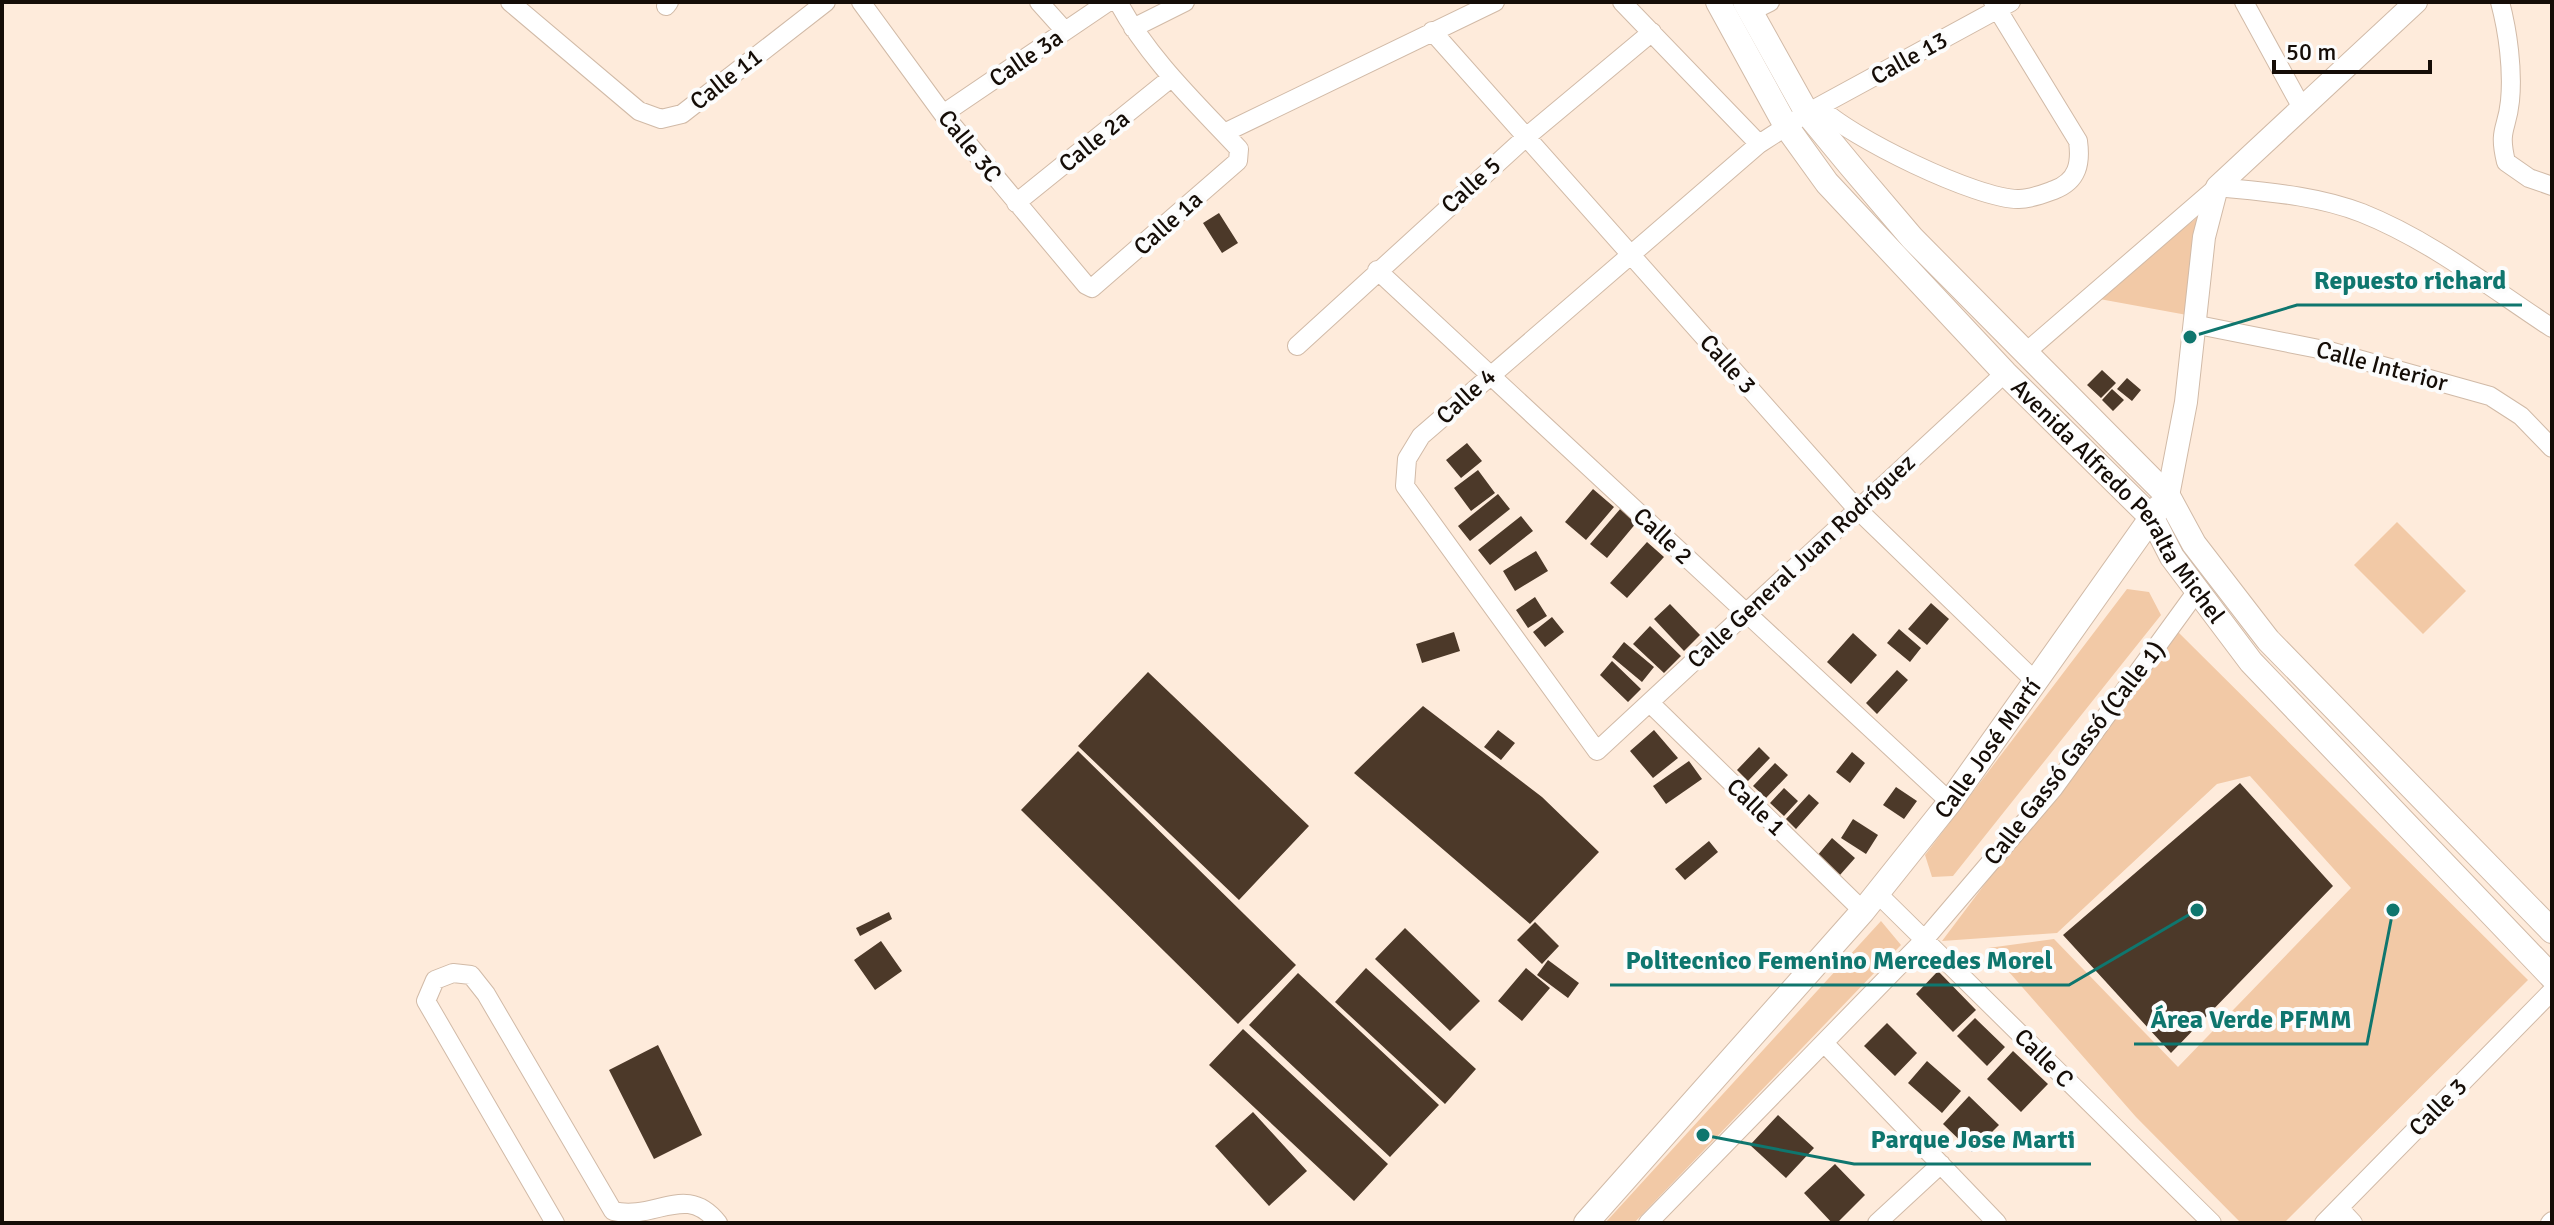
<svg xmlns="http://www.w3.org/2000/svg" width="2554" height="1225" font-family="Signika,sans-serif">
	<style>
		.green { fill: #f2c9a6 }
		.building { fill: #4c3929 }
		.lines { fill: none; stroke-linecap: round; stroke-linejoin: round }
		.minor-casing { stroke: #d1baa7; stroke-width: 20 }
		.tertiary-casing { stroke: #d1baa7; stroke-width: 24 }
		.secondary-casing { stroke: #d1baa7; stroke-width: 26 }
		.minor { stroke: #fff; stroke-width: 18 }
		.tertiary { stroke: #fff; stroke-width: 22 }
		.secondary { stroke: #fff; stroke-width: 24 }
		.labels { text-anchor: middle; stroke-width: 8; stroke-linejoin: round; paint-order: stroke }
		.street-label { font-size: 24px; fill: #150d07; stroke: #fcfcfc }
		.leader { fill: none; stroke: #0f766e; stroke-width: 3 }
		.callout-dot { fill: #0f766e; stroke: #fcfcfc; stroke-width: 3 }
		.callout-label { font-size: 26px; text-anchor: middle; font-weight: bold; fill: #0f766e; stroke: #fcfcfc; stroke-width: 8; stroke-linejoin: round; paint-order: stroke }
	</style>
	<rect width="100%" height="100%" fill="#feebdb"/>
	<!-- green -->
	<path class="green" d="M2207,210L2187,315L2094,298Z
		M2397,522L2466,591L2423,634L2354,565Z
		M2127,589L2149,592L2161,615L1953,876L1932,877L1925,855Z
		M2176,630L2528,980L2284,1223H2241L2136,1117L1988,948L2054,939L2178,1067L2351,888L2250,776L2217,784L2057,933L1942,941Z
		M1881,921L1901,945L1634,1223H1605Z"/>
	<!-- building -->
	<path class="building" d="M1219,213L1238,243L1222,253L1203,223Z
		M2102,370L2116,383L2101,398L2087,385Z
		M2127,378L2141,390L2132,401L2117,389Z
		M2112,389L2124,400L2113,411L2102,400Z
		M1467,443L1482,461L1461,478L1446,460Z
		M1478,470L1495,493L1471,511L1454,488Z
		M1593,489L1614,507L1586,540L1565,522Z
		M1498,494L1510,509L1470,541L1458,526Z
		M1621,508L1637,522L1607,558L1590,544Z
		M1521,516L1533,531L1490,565L1478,550Z
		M1647,542L1664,557L1627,598L1610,583Z
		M1536,551L1548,571L1515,591L1503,571Z
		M1535,597L1547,616L1528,628L1516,610Z
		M1931,603L1949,619L1927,645L1908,629Z
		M1670,604L1700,635L1684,651L1654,619Z
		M1552,617L1564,632L1545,647L1533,632Z
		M1650,626L1681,656L1664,673L1633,644Z
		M1899,629L1921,648L1910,662L1887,643Z
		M1454,632L1460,651L1422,663L1416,644Z
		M1853,633L1877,655L1851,684L1827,662Z
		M1624,642L1654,667L1642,682L1612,657Z
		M1612,661L1641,689L1628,702L1600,675Z
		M1897,670L1908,680L1877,714L1866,703Z
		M1148,672L1309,826L1239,900L1078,746Z
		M1423,706L1542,797L1599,852L1530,924L1354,773Z
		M1498,730L1515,743L1501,760L1484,747Z
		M1654,730L1678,758L1653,778L1630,751Z
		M1759,747L1770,758L1748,781L1737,770Z
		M1078,751L1296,965L1238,1024L1021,810Z
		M1852,752L1865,763L1850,783L1836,772Z
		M1689,761L1702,779L1666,804L1653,786Z
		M1775,763L1788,775L1766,798L1753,786Z
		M2240,783L2333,886L2171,1053L2063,935Z
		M1896,787L1917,801L1904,819L1883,805Z
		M1784,788L1798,801L1784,816L1770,803Z
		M1809,794L1819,803L1796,829L1786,819Z
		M1853,819L1878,835L1866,854L1841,838Z
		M1832,838L1855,858L1840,875L1817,856Z
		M1709,841L1718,852L1685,880L1675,869Z
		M889,912L892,919L860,936L856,928Z
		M1535,922L1559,946L1542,964L1517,940Z
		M1405,928L1480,1001L1450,1031L1375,959Z
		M881,941L902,971L875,990L854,960Z
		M1548,960L1579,983L1568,998L1537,975Z
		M1366,968L1476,1069L1445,1104L1335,1002Z
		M1526,968L1550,988L1522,1021L1498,1001Z
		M1938,971L1976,1010L1953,1032L1916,994Z
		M1298,973L1439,1105L1390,1157L1249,1025Z
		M1975,1018L2005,1047L1987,1066L1957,1036Z
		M1887,1023L1917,1053L1895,1076L1864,1046Z
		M1243,1029L1388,1164L1354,1201L1209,1065Z
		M658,1045L702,1135L654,1159L609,1070Z
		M2013,1051L2048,1084L2021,1112L1987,1079Z
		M1927,1061L1961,1091L1942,1113L1908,1083Z
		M1969,1096L1999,1125L1972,1152L1943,1124Z
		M1253,1112L1307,1171L1269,1206L1215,1146Z
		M1778,1115L1814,1148L1786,1178L1750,1145Z
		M1835,1164L1865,1195L1837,1223H1832L1804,1193Z"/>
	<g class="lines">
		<defs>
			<path id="minor" d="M510,2L639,111L661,119L682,114L826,2
				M861,2L943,114L1086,285L1092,288L1238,161L1239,149C1195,102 1149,59 1118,2
				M1039,2L1065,31
				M1622,2L1759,144
				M2244,2L2302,108
				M2500,2C2508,32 2513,70 2510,101C2507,131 2498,128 2506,162L2529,178L2552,186
				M666,6L669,2
				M1750,12L1770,2
				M1133,28L1185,2
				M1432,31L1856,508L2037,683
				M1820,107C1847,136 1978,200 2019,199C2031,199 2043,194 2054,190C2078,181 2081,163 2078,141L1993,2
				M943,114L1108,2
				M1224,133L1495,2
				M1016,203L1171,78
				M1377,270L1950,802
				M2193,324L2329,351L2490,396L2521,416L2552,448
				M1297,346L1525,138L1652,32
				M2025,353L2217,187C2266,192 2316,195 2362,213C2430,240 2491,288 2552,328
				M2005,373L1597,751L1405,486L1407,459L1421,436L1759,144L1807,113L2011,2
				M1650,703L1863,911
				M1877,893L2212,1223
				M1825,1044L1997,1223
				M2339,1208L2353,1223
				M555,1223L426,1001L435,980L453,973L471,975L486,994L613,1211C656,1221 686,1182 718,1223
				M1648,1223L1924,940L2053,789L2197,591
				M1877,1223L1941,1164
				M2324,1223L2552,991
				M2550,1223L2552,1221"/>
			<path id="tertiary" d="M2168,496L2186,402L2204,237L2217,187L2416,2"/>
			<g id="secondary">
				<path id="s1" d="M1718,2L1786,126L1827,183L2005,373L2152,518L2172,557L2251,662L2552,977"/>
				<path d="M1745,2L1807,113L1850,165L1912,238L2168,496L2194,544L2268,640L2552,931"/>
				<path id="s2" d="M1586,1223L1863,911L1950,802L2159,507"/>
			</g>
		</defs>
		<!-- minor casing -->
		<use href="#minor" class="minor-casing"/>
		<!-- tertiary casing -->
		<use href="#tertiary" class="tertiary-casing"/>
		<!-- secondary casing -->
		<use href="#secondary" class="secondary-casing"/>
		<!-- minor -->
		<use href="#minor" class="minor"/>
		<!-- tertiary -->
		<use href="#tertiary" class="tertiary"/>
		<!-- secondary -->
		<use href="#secondary" class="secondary"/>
	</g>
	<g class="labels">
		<!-- street labels -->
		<g class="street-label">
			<text transform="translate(1026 58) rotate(-34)" y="8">Calle 3a</text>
			<text transform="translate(1909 58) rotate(-29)" y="8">Calle 13</text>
			<text transform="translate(726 79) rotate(-38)" y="8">Calle 11</text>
			<text transform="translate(1094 141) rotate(-39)" y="8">Calle 2a</text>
			<text transform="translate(970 146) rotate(51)" y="8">Calle 3C</text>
			<text transform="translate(1471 185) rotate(-42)" y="8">Calle 5</text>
			<text transform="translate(1168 223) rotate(-42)" y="8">Calle 1a</text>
			<text transform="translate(1728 364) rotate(48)" y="8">Calle 3</text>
			<text transform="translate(2382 366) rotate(15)" y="8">Calle Interior</text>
			<text transform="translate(1466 396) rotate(-42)" y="8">Calle 4</text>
			<text dy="8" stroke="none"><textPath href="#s1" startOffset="644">Avenida Alfredo Peralta Michel</textPath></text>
			<text transform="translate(1663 536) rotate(43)" y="8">Calle 2</text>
			<text transform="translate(1801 561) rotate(-43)" y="8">Calle General Juan Rodríguez</text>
			<text dy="8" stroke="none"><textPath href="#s2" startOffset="622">Calle José Martí</textPath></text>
			<text transform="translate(2074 753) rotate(-52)" y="8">Calle Gassó Gassó (Calle 1)</text>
			<text transform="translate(1756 807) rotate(44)" y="8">Calle 1</text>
			<text transform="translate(2044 1058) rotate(45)" y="8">Calle C</text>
			<text transform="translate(2438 1107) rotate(-45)" y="8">Calle 3</text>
		</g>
	</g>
	<!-- callouts -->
	<path class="leader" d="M2190 337L2297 305H2522M2197 910L2069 985H1610M2393 910L2367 1044H2134M1703 1135L1854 1164H2091"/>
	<g class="callout-dot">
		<circle cx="2190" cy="337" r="8"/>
		<circle cx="2197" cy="910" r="8"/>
		<circle cx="2393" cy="910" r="8"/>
		<circle cx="1703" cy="1135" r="8"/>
	</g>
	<g class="callout-label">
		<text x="2410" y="289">Repuesto richard</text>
		<text x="1839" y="969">Politecnico Femenino Mercedes Morel</text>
		<text x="2251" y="1028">Área Verde PFMM</text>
		<text x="1973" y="1148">Parque Jose Marti</text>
	</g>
	<!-- border -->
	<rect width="2554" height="1225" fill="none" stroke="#150d07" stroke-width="8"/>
	<!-- scale -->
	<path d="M2274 60v12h156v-12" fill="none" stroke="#150d07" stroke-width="4"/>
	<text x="2286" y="60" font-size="24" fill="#150d07" stroke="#fcfcfc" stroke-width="6" paint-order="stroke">50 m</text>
</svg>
